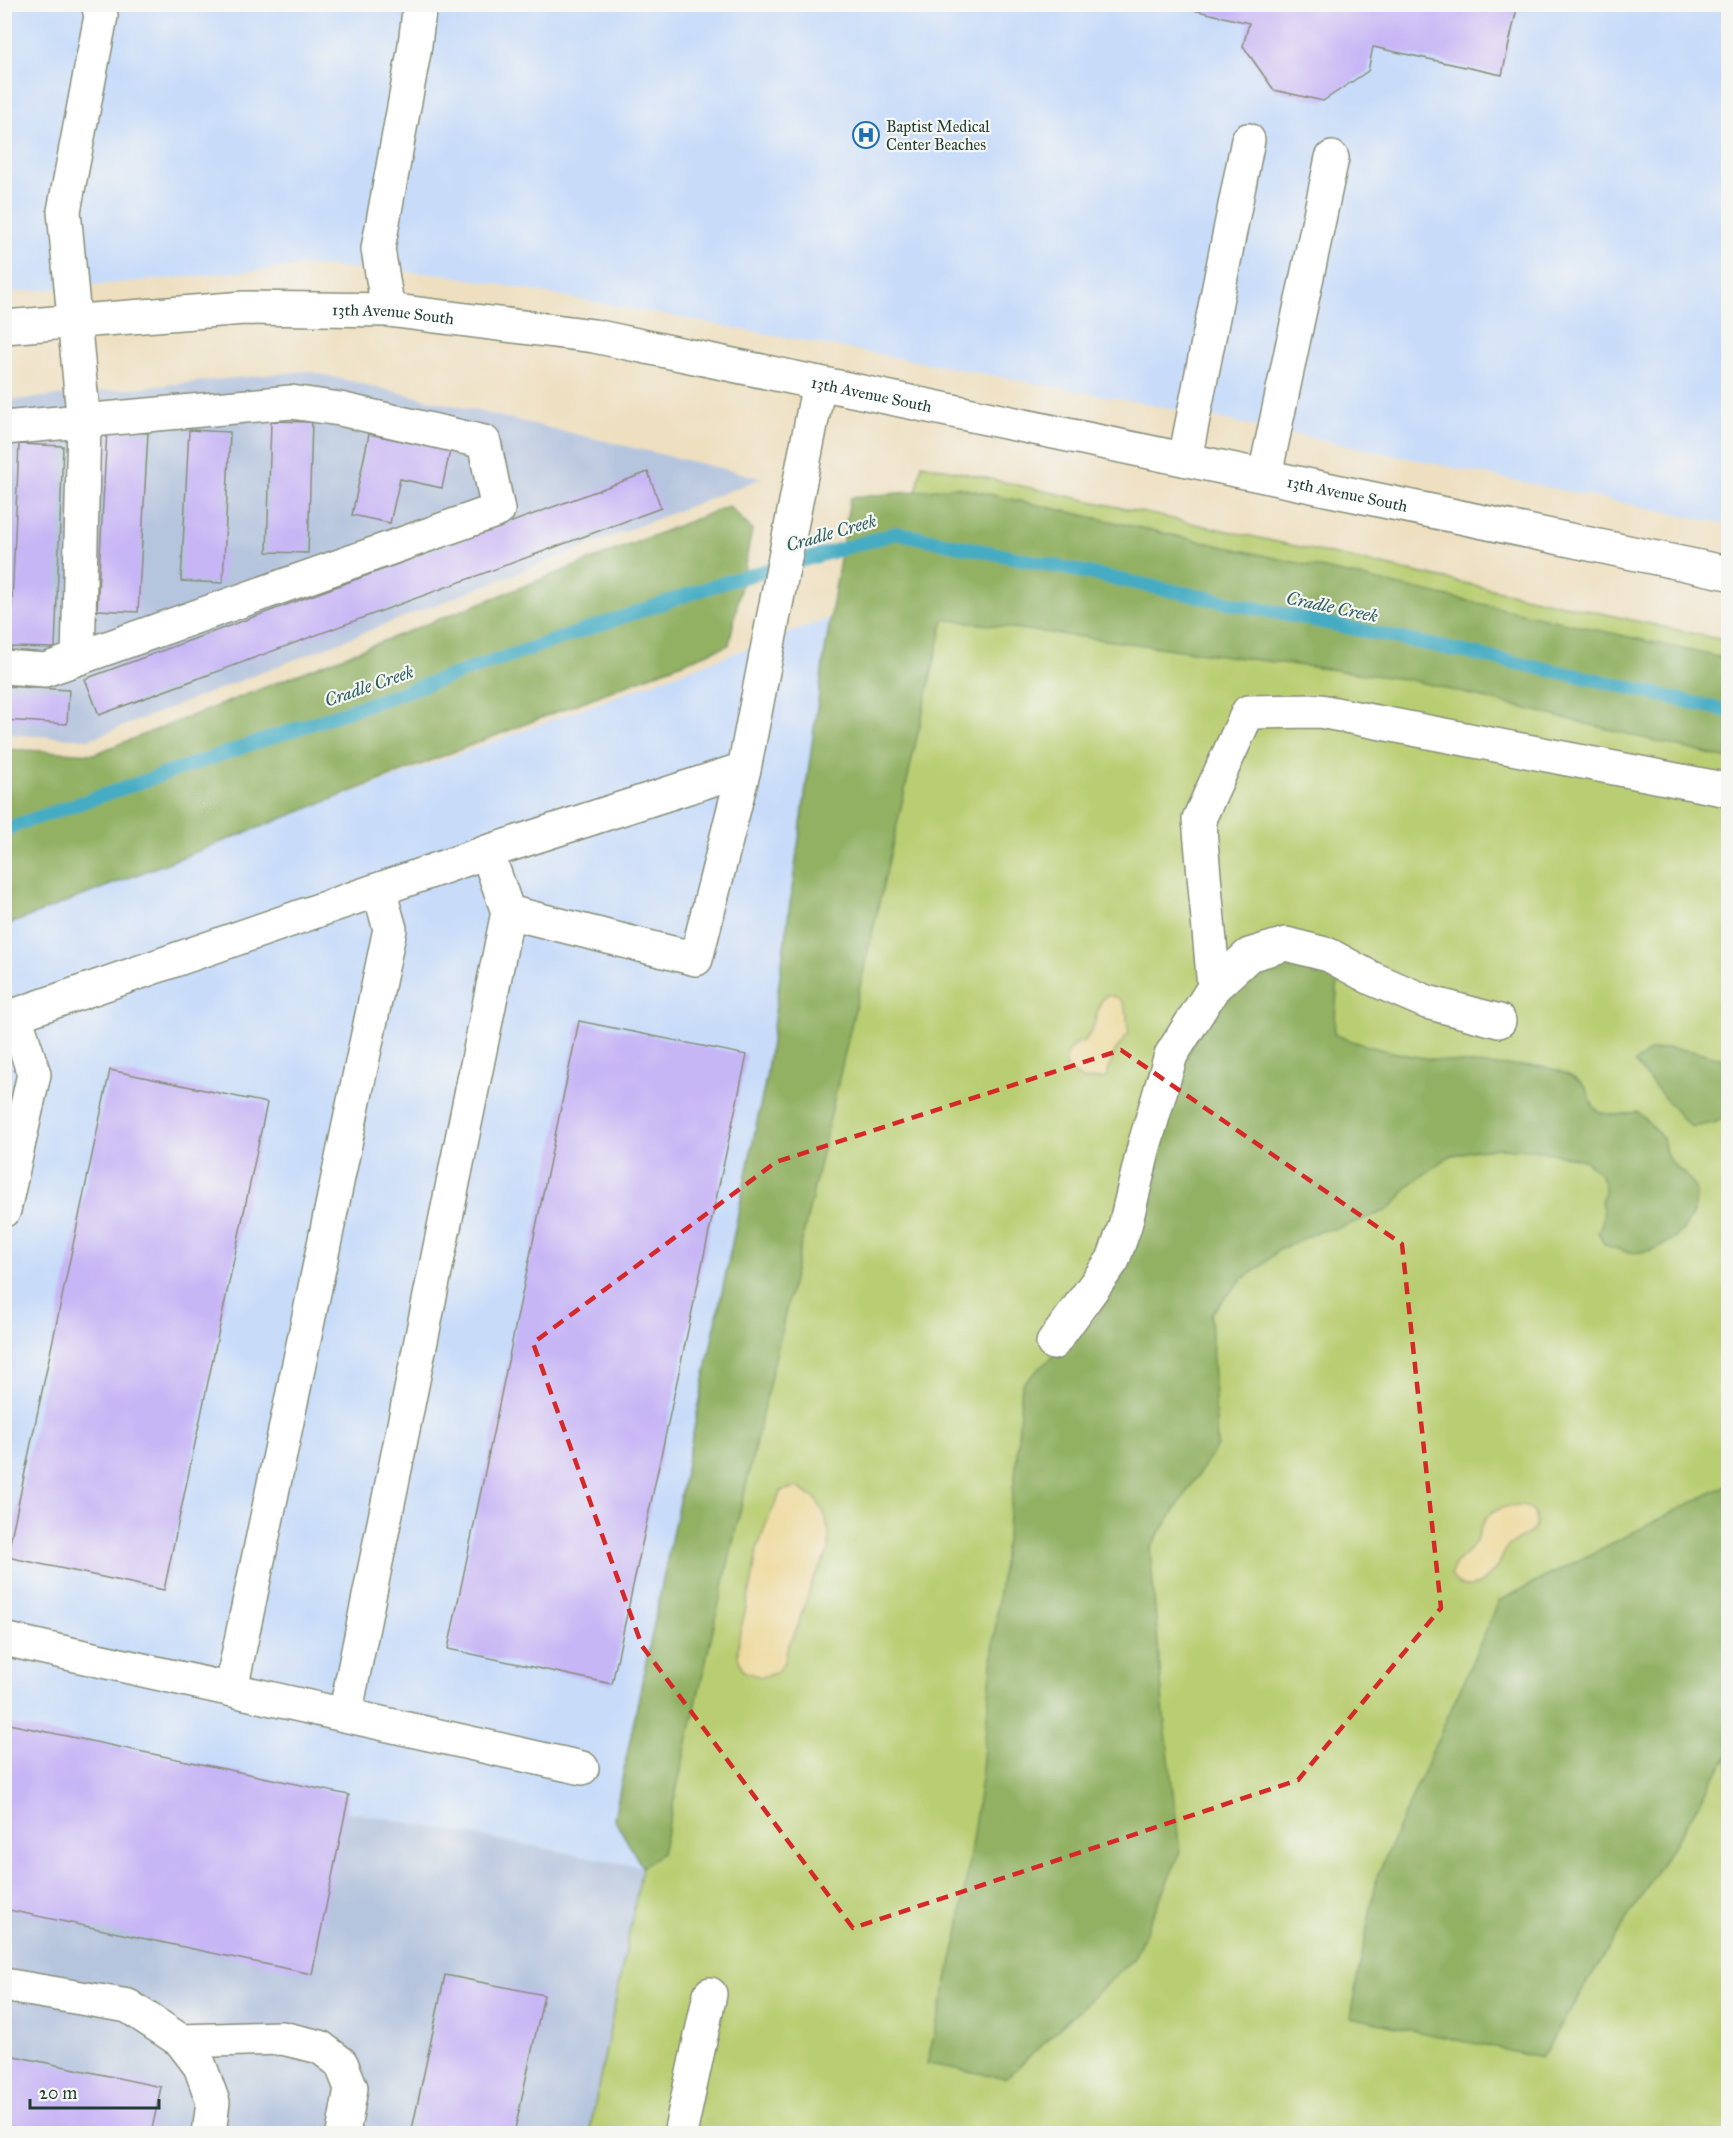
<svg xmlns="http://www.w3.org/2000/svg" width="1733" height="2138" font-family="'IM FELL Great Primer',serif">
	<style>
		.built { fill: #c8dcf9 }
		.industrial { fill: #b6c5de }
		.green { fill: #b9ce72; stroke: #6c8653; stroke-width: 1.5 }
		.forest { fill: #92b164; stroke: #58774c; stroke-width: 1.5 }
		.sand { fill: #eeda9e; stroke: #868c69; stroke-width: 1.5 }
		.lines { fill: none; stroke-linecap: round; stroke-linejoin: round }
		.stream { stroke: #44acc3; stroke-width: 14 }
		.building { fill: #c7b6f5 }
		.minor-casing { stroke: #868e7a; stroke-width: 36 }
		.minor { stroke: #fff; stroke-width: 33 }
		.marked { fill: none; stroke: #d62828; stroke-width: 4.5; stroke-dasharray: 12 8; stroke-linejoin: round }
		.labels { text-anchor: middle; stroke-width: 4.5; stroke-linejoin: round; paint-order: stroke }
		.poi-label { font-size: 16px; fill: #1f3d34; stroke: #f6f6f2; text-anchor: start }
		.street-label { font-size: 16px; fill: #1f3d34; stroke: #f6f6f2 }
		.water-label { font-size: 18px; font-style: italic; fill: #2a5e5f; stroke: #f6f6f2 }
	</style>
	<rect width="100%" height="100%" fill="#f6f6f2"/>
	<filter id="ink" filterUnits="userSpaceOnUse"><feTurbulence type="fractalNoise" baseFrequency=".0167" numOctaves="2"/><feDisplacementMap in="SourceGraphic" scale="12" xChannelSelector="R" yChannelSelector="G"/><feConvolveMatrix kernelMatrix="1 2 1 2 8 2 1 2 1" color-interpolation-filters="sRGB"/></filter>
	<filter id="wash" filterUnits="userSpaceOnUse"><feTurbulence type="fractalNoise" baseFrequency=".008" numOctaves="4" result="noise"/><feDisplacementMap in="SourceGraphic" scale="24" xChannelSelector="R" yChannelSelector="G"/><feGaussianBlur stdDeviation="1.35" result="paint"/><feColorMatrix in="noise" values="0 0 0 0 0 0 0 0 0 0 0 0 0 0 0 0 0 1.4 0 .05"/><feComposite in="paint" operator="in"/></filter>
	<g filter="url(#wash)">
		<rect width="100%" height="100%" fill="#eedfc0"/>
		<!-- built -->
		<path class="built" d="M5,5H1728V525L1158,406L441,274L311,266L5,293Z
			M896,594L642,1867L5,1746V920Z"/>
		<!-- industrial -->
		<path class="industrial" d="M307,371L762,478L90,739L5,734L4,401Z
			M4,1746L642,1867L589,2133H5Z"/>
		<!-- green -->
		<path class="green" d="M922,464L1728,641V2133L589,2134Z"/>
		<!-- forest -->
		<path class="forest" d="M957,487L1728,659V759L1411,680L944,619L662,1853L642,1867L614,1818L766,1078L824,657L850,498Z
			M729,506L752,530L729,645L5,926V749L94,754Z
			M1298,960L1338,978L1334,1034C1377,1053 1441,1062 1488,1065C1509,1067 1531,1063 1552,1069C1564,1072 1580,1079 1587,1090C1590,1095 1590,1103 1594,1107C1604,1119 1624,1114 1637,1112C1645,1118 1661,1134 1664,1143C1665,1147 1665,1152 1667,1156C1675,1171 1696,1177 1696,1195C1697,1232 1651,1263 1618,1249C1614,1248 1608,1247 1605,1244C1602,1242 1600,1235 1598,1232C1604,1221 1605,1213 1601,1202L1604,1194V1183L1599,1172L1584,1160L1542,1151L1501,1148L1475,1150L1450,1156L1408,1186L1399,1199L1388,1210L1339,1228L1319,1231L1277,1251L1262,1266L1242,1279L1211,1314L1217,1446L1150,1548L1163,1706L1180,1853L1134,1958L1006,2078L927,2064L958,1935L981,1779L998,1600L1016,1467L1022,1384L1095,1319L1122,1275L1175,1081L1213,1003L1258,966Z
			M1668,1048C1688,1051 1710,1052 1728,1062V1116L1714,1123L1692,1127L1684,1121L1635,1063L1649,1051Z
			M1728,1484V1756L1541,2058L1350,2017L1377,1876L1499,1601Z"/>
		<!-- sand -->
		<path class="sand" d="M1106,995C1131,997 1125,1014 1129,1033L1115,1051L1106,1078L1083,1080L1068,1069L1065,1062C1067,1052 1072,1043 1083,1042C1088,1037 1092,1031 1094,1024C1098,1013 1097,1004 1106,995Z
			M797,1487L816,1499L825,1515L829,1533V1550L813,1580L795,1633L788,1645L784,1662L776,1673L761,1677L743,1671L738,1657L739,1636L752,1582L757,1550L766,1524L781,1491Z
			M1522,1505L1534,1512L1536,1525C1528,1538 1521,1536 1510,1545C1504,1550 1503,1558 1498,1565C1487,1582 1463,1600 1451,1574C1456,1557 1465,1557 1474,1544C1477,1539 1479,1532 1482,1526C1489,1509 1504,1506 1522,1505Z"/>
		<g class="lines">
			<!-- stream -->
			<path class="stream" d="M4,831L16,825L716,585L897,533L1588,678L1728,711"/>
		</g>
		<g id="blocks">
			<!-- building -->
			<path class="building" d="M1168,4H1518L1502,75L1373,47L1368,71L1323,101L1274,90L1243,46L1249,23Z
				M271,421L312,422L308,553L267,552Z
				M107,430L148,433L138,612L97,610Z
				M189,430L230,432L223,583L181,581Z
				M369,434L450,451L442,488L400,479L390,523L352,515Z
				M19,444L63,446L55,648L10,647Z
				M648,472L661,508L99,715L85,679Z
				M4,686L69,690L67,724L4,720Z
				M579,1021L747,1055L612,1684L448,1649Z
				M110,1070L267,1103L164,1590L7,1557Z
				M4,1723L349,1795L312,1974L4,1909Z
				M445,1975L544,1995L514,2134H411Z
				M5,2054L161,2087L151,2134H5Z"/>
		</g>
	</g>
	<g filter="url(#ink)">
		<use href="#blocks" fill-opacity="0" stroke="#868e7a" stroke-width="1.5"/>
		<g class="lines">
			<defs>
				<g id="minor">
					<path d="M388,310L378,249L414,52L420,4"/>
					<path id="s1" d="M4,327L244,308L388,310L594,336L1728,573"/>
					<path d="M4,428L291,402L340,409L484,442L498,510L45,670L4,667"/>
					<path d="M1185,459L1248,140"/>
					<path d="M1265,475L1332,158"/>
					<path d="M78,658L84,425L64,211L101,16L98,4"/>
					<path d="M487,852L508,912L696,959L744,769"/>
					<path d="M1214,987L1199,819L1248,712L1320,711L1728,790"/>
					<path d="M4,1019L487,852L744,769L819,383"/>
					<path d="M4,1210L34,1074L15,1016"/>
					<path d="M1053,1343L1113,1260L1125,1226L1145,1143L1171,1055L1214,987L1249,955L1286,944L1329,955L1371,978L1427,1002L1499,1021"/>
					<path d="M4,1639L582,1768"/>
					<path d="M231,1689L390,929L379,890"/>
					<path d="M345,1715L508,912"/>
					<path d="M4,1985L128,2006L181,2041L200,2066L213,2102L209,2134"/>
					<path d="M181,2041L282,2038L320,2047L341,2063L351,2088L343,2134"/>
					<path d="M680,2134L710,1994"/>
				</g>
			</defs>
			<!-- minor casing -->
			<use href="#minor" class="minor-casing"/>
			<!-- minor -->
			<use href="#minor" class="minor"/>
		</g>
	</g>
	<!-- marked area -->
	<path class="marked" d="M1121,1050L1402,1244L1441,1608L1298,1780L853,1928L642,1646L533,1343L776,1162Z"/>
	<!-- icons -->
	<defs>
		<symbol id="hospital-ring" viewBox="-11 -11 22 22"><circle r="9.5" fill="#f6f6f2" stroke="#1f6fb2" stroke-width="1.5"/><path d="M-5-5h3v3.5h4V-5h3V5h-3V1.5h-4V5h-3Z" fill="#1f6fb2"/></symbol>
	</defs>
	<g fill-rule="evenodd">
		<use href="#hospital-ring" x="851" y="120" width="30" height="30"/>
	</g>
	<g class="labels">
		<!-- poi labels -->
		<g class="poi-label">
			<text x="886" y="132">Baptist Medical<tspan x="886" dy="18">Center Beaches</tspan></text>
		</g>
		<!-- street labels -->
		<g class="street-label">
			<text dy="6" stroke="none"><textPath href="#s1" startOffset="390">13th Avenue South</textPath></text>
			<text dy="6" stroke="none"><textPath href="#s1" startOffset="876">13th Avenue South</textPath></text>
			<text dy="6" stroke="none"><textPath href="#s1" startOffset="1362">13th Avenue South</textPath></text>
		</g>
		<!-- water labels -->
		<g class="water-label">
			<text transform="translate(831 533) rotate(-16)" y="6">Cradle Creek</text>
			<text transform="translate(1332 607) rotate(12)" y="6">Cradle Creek</text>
			<text transform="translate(369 686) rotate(-19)" y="6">Cradle Creek</text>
		</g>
	</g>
	<!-- margin -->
	<rect width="1733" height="2138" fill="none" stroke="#f6f6f2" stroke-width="24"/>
	<!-- scale -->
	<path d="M30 2099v9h129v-9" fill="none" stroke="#1f3d34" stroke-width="3"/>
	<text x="39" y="2099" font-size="18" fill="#1f3d34" stroke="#f6f6f2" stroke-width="4.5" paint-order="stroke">20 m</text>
</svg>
